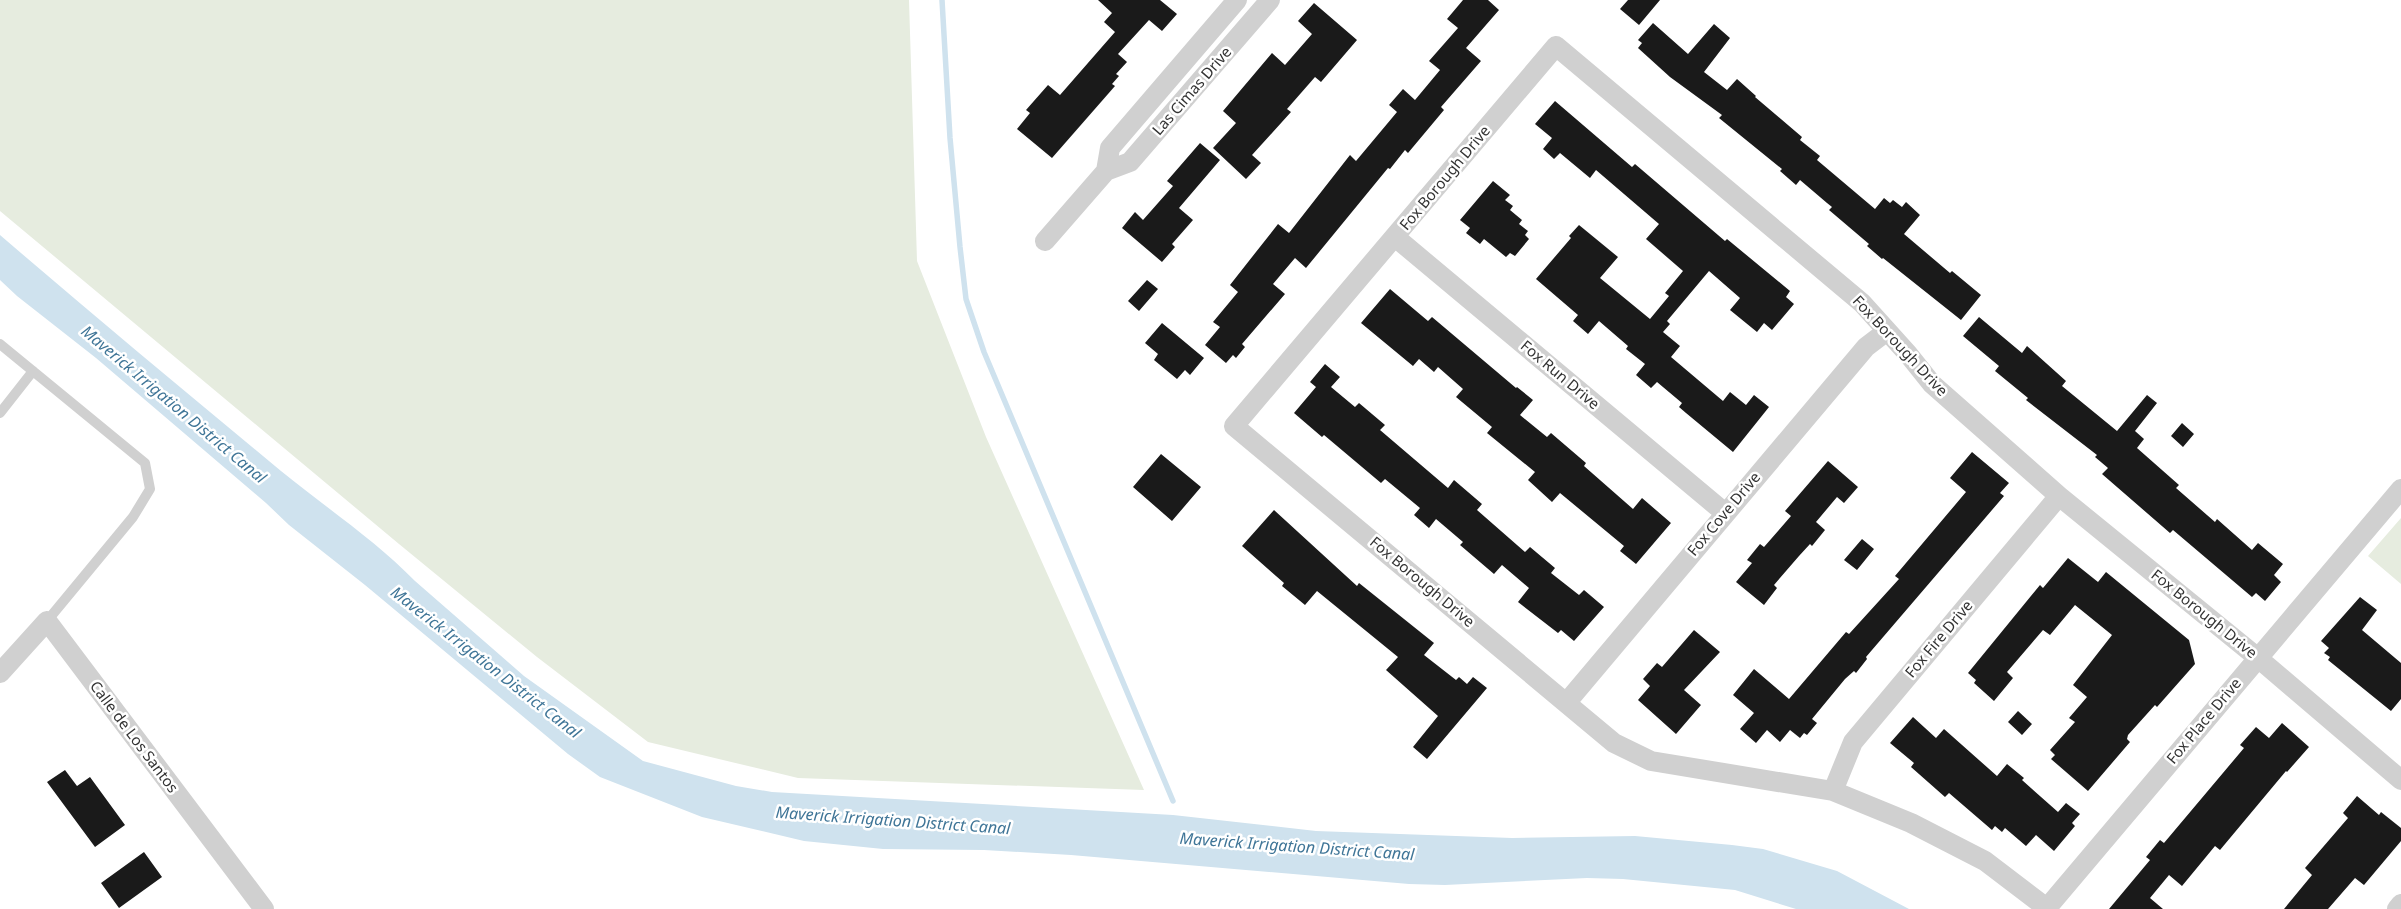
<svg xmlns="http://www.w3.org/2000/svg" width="2401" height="909" font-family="'Noto Sans',sans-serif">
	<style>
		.green { fill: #e6ecdf }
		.water { fill: #cfe2ee }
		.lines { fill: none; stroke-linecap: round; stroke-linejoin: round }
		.stream { stroke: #cfe2ee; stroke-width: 5.5 }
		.building { fill: #1a1a1a }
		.service { stroke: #d0d0d0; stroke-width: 10 }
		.minor { stroke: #d0d0d0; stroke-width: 20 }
		.labels { text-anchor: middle; stroke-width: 5; stroke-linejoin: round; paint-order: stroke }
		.street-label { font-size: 15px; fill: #333; stroke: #fff }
		.water-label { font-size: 16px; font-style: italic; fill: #3f7597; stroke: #fff }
	</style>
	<rect width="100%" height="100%" fill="#fff"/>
	<!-- green -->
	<path class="green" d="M0,0H909L917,261L986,437L1144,790L798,778L648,742L537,657L399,544L0,211Z
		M2401,518V584L2368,556Z"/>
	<!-- water -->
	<path class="water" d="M0,235C93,315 187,393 281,471C325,507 375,540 415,581L524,676L643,761L736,786L772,792L1173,815L1316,831L1512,838L1635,836L1732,845L1763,849L1837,871L1909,909H1796L1735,890L1623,879L1587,878L1445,885L1409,884L1071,855L984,850L883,849L804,841L702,817L600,777L568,754L365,585L289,525L266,503L96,358L17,296L0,280Z"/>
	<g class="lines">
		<!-- stream -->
		<path class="stream" d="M942,0L950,138L960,247L966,299L984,352L1173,801"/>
	</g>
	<!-- building -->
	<path class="building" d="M1098,0H1160L1177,14L1162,31L1149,20L1118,54L1127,62L1116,74L1119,76L1112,84L1115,86L1052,158L1017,129L1030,113L1026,110L1048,85L1060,95L1115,32L1104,22L1112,13Z
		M1463,0H1488L1499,10L1466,48L1481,61L1441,107L1444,110L1408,153L1405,150L1390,169L1388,168L1306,268L1295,258L1273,284L1285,294L1242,344L1245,347L1236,358L1233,355L1226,363L1205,345L1220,327L1213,322L1238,292L1230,285L1278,224L1289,233L1350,155L1356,161L1397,112L1389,105L1403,89L1415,100L1440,70L1429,61L1458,28L1447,19Z
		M1628,0H1660L1639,25L1620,9Z
		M1314,3L1357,40L1321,82L1315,77L1287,109L1291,112L1252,155L1261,163L1246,179L1213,148L1236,123L1223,111L1272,53L1285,65L1312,34L1298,21Z
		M1653,23L1688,54L1714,24L1730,38L1704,72L1727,90L1737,79L1756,96L1755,97L1802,137L1800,140L1820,156L1817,160L1875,209L1884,198L1890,203L1893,200L1902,207L1906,202L1920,215L1904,234L1950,273L1952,271L1981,295L1961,320L1883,258L1882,259L1867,246L1869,244L1829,210L1832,207L1827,203L1800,180L1796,185L1780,171L1782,169L1719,118L1722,115L1670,77L1638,48L1642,43L1638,40Z
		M1555,101L1632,167L1635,164L1725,241L1727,239L1790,291L1786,297L1794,304L1772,330L1764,323L1757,332L1730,310L1740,298L1709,271L1667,321L1670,324L1663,332L1680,346L1671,357L1723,401L1730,392L1746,405L1754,395L1769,407L1733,452L1686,413L1679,407L1682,403L1657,382L1651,388L1636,375L1645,364L1626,349L1628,346L1599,321L1588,334L1573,321L1578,315L1536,279L1571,238L1569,236L1579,225L1618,257L1600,278L1650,319L1669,296L1665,293L1683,271L1646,239L1659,224L1596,170L1590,178L1560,153L1554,159L1543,149L1552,138L1535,124Z
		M1200,143L1220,160L1179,208L1193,220L1172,244L1175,247L1162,262L1122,228L1135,212L1143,220L1173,186L1167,181Z
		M1493,181L1510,195L1505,200L1513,206L1510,210L1522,220L1519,224L1528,231L1525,235L1529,239L1515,256L1510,253L1506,257L1484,239L1480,244L1466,233L1470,228L1460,220Z
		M1147,280L1158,289L1139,311L1128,301Z
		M1390,289L1428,321L1432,317L1516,388L1517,387L1533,400L1520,415L1547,437L1551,433L1586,463L1584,466L1633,509L1642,498L1671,523L1636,564L1620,551L1624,546L1560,493L1552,502L1528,480L1535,472L1487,433L1492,427L1456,397L1463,389L1438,367L1434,372L1419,359L1413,366L1361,323Z
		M1979,317L2022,353L2027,346L2066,381L2062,386L2117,431L2147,395L2157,403L2135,431L2144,439L2137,448L2179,485L2176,488L2215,522L2217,519L2252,550L2258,543L2283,564L2274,575L2281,582L2265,601L2256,593L2252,597L2173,530L2170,533L2102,474L2108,468L2095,457L2097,455L2026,400L2028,398L1995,371L1999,366L1963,336Z
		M1162,323L1204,358L1190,375L1185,370L1177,379L1154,360L1158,354L1145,343Z
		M1325,364L1340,377L1331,387L1355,407L1359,403L1385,425L1380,430L1448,488L1454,480L1482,504L1477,510L1525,552L1530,547L1555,568L1551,573L1579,595L1584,590L1604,607L1574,641L1561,630L1558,633L1518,602L1529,588L1502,565L1494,574L1460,545L1463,542L1436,519L1429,528L1414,515L1420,508L1385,479L1381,483L1324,435L1322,437L1294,413L1316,387L1310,382Z
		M2182,423L2194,434L2183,447L2171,436Z
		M1972,452L2009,483L2000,493L2004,496L1866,657L1867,659L1856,673L1854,671L1845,679L1812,719L1817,723L1807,735L1804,733L1800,738L1790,730L1780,742L1767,730L1756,743L1740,729L1754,713L1733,695L1754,669L1789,699L1846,632L1849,634L1899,579L1895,576L1966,492L1950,478Z
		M1161,454L1201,487L1172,521L1133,487Z
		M1828,461L1858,487L1844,503L1837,497L1816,522L1825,530L1812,546L1810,544L1799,556L1774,585L1777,588L1764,605L1736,582L1752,563L1747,560L1760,544L1764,547L1791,516L1785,511Z
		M1274,510L1357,586L1359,583L1434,643L1424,655L1456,680L1459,677L1467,684L1473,677L1487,688L1427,759L1413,747L1438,716L1386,670L1398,657L1317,591L1305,605L1282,586L1284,583L1242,546Z
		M1862,539L1874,549L1857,570L1844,560Z
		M2068,558L2098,582L2106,572L2189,640L2195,664L2157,707L2155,705L2128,735L2127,739L2130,742L2088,791L2051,759L2055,755L2050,750L2075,722L2069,718L2087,697L2073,685L2112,635L2075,605L2050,635L2043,630L2007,672L2013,678L1994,701L1974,683L1976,680L1968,673L2040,585L2043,588Z
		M2360,597L2377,610L2362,630L2401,663V699L2391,711L2328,660L2330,657L2324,653L2329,648L2321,641Z
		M1694,630L1720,652L1684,690L1701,705L1676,734L1638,700L1650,686L1643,679L1657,663L1662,667Z
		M2018,711L2032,724L2022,735L2008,722Z
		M1913,717L1936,738L1944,729L1997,776L2007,764L2024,778L2022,780L2058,812L2066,803L2080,814L2072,823L2075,826L2054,851L2036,835L2026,846L2005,828L2002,832L1995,826L1992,830L1949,793L1945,797L1911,767L1914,763L1890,743Z
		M2282,723L2309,747L2287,772L2286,771L2220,850L2215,846L2182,886L2169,875L2150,898L2163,909H2109L2150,860L2146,857L2160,840L2164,843L2244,748L2240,745L2256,727L2269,738Z
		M65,770L77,786L90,777L125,825L95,847L47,782Z
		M2357,796L2379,815L2381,812L2401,828V841L2364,885L2355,878L2328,909H2284L2312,875L2305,868L2348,818L2343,813Z
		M144,852L162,877L119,908L101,883Z"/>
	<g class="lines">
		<!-- service -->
		<path class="service" d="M0,344L145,463L150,489L133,517L47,621
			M0,413L33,371"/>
		<!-- minor -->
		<path class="minor" d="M1106,171L1110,148L1237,0
			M1395,237L1725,513
			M1045,241L1106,171L1130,162L1270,0
			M0,673L47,621L264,909
			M1567,702L1866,347L1887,331
			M1833,791L1853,742L2059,496
			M2047,908L2401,489
			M2048,909L1985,861L1911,823L1833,791L1651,761L1614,743L1234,426L1556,46L1862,303L1908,354L1932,384L2059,496L2258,658L2401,780
			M2397,909L2401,904"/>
	</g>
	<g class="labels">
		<!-- street labels -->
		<g class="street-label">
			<text transform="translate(1192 91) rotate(-49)" y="5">Las Cimas Drive</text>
			<text transform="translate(1445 178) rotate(-50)" y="5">Fox Borough Drive</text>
			<text transform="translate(1900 346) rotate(47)" y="5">Fox Borough Drive</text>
			<text transform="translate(1560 375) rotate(40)" y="5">Fox Run Drive</text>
			<text transform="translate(1724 514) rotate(-50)" y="5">Fox Cove Drive</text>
			<text transform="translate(1422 582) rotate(40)" y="5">Fox Borough Drive</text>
			<text transform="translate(2204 614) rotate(39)" y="5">Fox Borough Drive</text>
			<text transform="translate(1939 639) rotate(-50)" y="5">Fox Fire Drive</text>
			<text transform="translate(2204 721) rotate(-50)" y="5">Fox Place Drive</text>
			<text transform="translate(134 737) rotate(53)" y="5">Calle de Los Santos</text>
		</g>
		<!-- water labels -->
		<g class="water-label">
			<text transform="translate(174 404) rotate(40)" y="6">Maverick Irrigation District Canal</text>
			<text transform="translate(486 662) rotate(38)" y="6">Maverick Irrigation District Canal</text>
			<text transform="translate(893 820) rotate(4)" y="6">Maverick Irrigation District Canal</text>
			<text transform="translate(1297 846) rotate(4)" y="6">Maverick Irrigation District Canal</text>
		</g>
	</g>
</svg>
